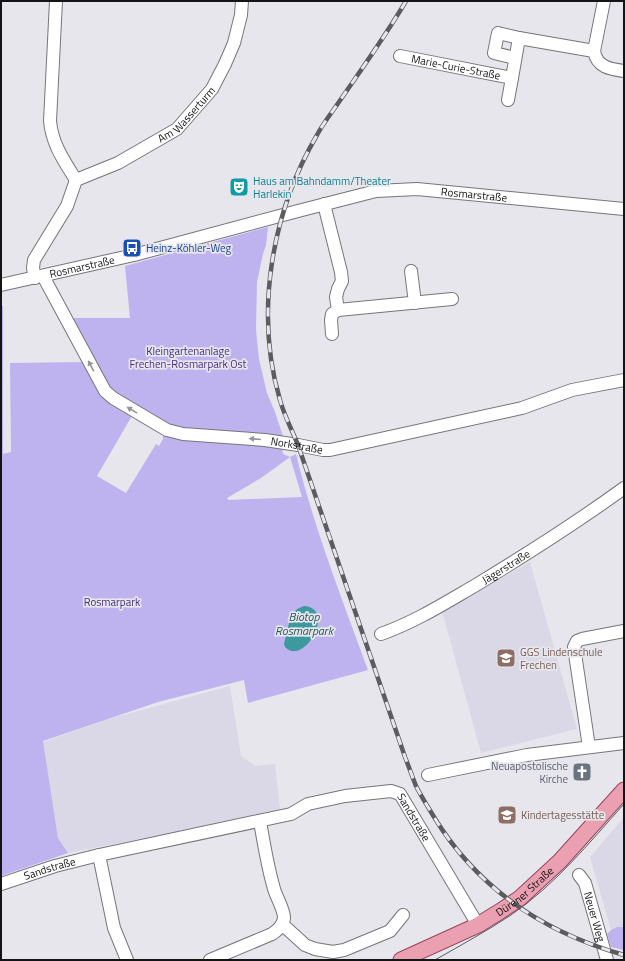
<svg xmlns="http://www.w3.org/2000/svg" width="625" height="961" font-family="'Titillium Web',sans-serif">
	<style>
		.built { fill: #dad8e6 }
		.green { fill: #beb3ef; fill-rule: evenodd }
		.water { fill: #3c999d }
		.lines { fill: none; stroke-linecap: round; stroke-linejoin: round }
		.minor-casing { stroke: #76757a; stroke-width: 14 }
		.major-casing { stroke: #974559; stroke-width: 17 }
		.minor { stroke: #fff; stroke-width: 12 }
		.major { stroke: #eba0b2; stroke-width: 15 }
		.tram { stroke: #5c5b5f; stroke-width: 1 }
		.rail-casing { stroke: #5c5b5f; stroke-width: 4.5 }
		.rail { stroke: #e7e6ed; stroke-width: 3; stroke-dasharray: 9; stroke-linecap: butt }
		.oneway { fill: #959596 }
		.labels { text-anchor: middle; stroke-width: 3.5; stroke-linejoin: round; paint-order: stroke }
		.street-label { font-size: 11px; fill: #141315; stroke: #e7e6ed }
		.culture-label { font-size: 11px; fill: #0d838f; stroke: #e7e6ed; text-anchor: start }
		.transit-label { font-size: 11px; fill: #164399; stroke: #e7e6ed; text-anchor: start }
		.park-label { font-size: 11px; fill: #472c82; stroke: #e7e6ed }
		.education-label { font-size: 11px; fill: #785e54; stroke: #e7e6ed; text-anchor: start }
		.worship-label { font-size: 11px; fill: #5b616d; stroke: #e7e6ed; text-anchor: end }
		.water-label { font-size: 12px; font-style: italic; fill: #235759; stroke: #e7e6ed }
	</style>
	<rect width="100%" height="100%" fill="#e7e6ed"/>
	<!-- built -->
	<path class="built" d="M530,562L577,729L481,753L442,611Z
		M230,686L241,756L256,766L275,764L280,809L207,826L68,853L58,838L43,742L112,718Z
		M624,817V927H617L611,930L590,857Z"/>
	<!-- green -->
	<path class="green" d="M268,227L266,245L263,254L257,282L256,330L259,359L267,393L275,412L284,439L172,427L112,393L73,318H130L125,266Z
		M1,306H3V454L11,452L10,363L86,362L133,414L97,476L126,493L156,444L159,446L163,439V432L282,445L283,454L290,457L296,454C314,528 342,599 368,670L248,703L244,680L158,702L43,741L58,838L68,853L1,876ZM290,457L302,497L228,500L227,498L261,478Z
		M617,927H624V950L611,947L607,934L611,930Z"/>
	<!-- water -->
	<path class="water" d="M304,606C337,608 304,667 285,647L284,644L290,619L297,609Z"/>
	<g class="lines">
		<defs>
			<g id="minor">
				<path d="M56,1L50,121C52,144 64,161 76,180"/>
				<path d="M594,51L604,1"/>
				<path id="s1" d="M400,56L512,78L519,38L594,51C597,67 609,69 624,71"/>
				<path d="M515,58L494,53L498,33L519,38"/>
				<path d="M508,100L512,78"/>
				<path d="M324,204L341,272L342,281L338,289L336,297L338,310"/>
				<path d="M411,271L415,303"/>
				<path id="s2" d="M43,276L105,391L113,398L167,430L183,434L265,440L298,445L323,450H330L522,408L572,390L624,380"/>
				<path id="s3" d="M35,278L33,268L34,260L67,206L76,180L118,163L177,129L212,89L225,64L234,43L241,15L242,1"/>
				<path id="s4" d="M1,285L134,255L298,211L376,191L417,189L624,209"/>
				<path d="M332,334L331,320L332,314L338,310L452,299"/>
				<path id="s5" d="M381,634C415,622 445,603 476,585C527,554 576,523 624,488"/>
				<path d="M589,747L574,647L577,641L582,639L624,631"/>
				<path d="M428,775L527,755L624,743"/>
				<path d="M99,855L114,928L127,960"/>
				<path id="s6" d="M579,875L585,883L607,960"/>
				<path id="s7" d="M1,884L55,866L99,855L291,814L308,804L345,796L391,791L400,794L403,799L478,925"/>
				<path d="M282,924L305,945L315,949L333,952L344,950L390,931L403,915"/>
				<path d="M210,960L272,934C278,930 284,925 284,917C283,906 275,896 273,885C267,864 264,843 260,822"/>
			</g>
			<g id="major">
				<path id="s8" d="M401,960L478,925L499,912L520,898L560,861L624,790"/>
			</g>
		</defs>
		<!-- minor casing -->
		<use href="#minor" class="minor-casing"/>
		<!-- major casing -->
		<use href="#major" class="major-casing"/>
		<!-- minor -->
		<use href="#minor" class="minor"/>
		<!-- major -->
		<use href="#major" class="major"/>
		<!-- tram -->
		<path class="tram" d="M435,960C461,945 487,931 511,915C555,885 589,843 624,804"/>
		<defs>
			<path id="rail" d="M406,1C386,35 363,67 341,99C333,111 324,122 317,135C272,212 254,312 280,400C284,415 292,430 298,445L405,757C409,767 412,776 416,786C421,796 428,807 434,817C478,889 543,932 624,955"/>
		</defs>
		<!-- rail casing -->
		<use href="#rail" class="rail-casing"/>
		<!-- rail -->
		<use href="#rail" class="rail"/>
	</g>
	<!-- one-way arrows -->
	<defs><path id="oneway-solid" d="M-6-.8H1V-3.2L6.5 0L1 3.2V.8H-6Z"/></defs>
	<g class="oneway">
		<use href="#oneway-solid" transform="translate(91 366) rotate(-118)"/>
		<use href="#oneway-solid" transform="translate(132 410) rotate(-149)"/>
		<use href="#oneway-solid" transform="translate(255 439) rotate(-175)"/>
	</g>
	<!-- icons -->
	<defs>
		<symbol id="theatre-square" viewBox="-11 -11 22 22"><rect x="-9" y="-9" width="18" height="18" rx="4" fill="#0f9aa8" stroke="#e7e6ed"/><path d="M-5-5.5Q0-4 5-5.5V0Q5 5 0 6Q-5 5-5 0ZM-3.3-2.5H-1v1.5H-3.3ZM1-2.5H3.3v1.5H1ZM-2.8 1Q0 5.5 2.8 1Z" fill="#fff"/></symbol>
		<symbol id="bus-square" viewBox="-11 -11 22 22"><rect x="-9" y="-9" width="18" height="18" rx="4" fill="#1a4fb4" stroke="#e7e6ed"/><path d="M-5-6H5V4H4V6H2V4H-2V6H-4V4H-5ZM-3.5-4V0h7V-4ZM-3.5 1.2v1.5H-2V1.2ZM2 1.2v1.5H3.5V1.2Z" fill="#fff"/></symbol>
		<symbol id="school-square" viewBox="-11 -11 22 22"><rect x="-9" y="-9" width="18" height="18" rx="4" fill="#8d6e63" stroke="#e7e6ed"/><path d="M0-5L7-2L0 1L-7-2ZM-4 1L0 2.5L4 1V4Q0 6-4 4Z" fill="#fff"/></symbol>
		<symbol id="church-square" viewBox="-11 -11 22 22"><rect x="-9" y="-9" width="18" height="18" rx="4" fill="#6b7280" stroke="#e7e6ed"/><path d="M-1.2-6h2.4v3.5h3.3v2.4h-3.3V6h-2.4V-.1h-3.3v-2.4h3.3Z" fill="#fff"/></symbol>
	</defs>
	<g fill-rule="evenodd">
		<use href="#theatre-square" x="228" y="176" width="22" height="22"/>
		<use href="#bus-square" x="121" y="237" width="22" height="22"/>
		<use href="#school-square" x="495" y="647" width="22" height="22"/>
		<use href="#church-square" x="571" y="761" width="22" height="22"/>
		<use href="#school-square" x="496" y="804" width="22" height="22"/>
	</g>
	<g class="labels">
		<!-- street labels -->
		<g class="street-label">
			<text dy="4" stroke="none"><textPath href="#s1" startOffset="57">Marie-Curie-Straße</textPath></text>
			<text dy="4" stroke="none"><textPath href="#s3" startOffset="239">Am Wasserturm</textPath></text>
			<text dy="4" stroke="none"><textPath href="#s4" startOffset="485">Rosmarstraße</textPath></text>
			<text dy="4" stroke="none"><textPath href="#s4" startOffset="83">Rosmarstraße</textPath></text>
			<text dy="4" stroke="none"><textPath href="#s2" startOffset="335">Norkstraße</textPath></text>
			<text dy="4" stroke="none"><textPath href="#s5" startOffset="142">Jägerstraße</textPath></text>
			<text dy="4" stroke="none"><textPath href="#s7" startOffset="439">Sandstraße</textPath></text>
			<text dy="4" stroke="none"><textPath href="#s7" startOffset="51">Sandstraße</textPath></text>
			<text dy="4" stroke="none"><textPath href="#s8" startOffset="142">Dürener Straße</textPath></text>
			<text dy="4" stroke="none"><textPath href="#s6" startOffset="45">Neuer Weg</textPath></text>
		</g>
		<!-- culture labels -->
		<g class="culture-label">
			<text x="253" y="185">Haus am Bahndamm/Theater<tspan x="253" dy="13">Harlekin</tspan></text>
		</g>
		<!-- transit labels -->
		<g class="transit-label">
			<text x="146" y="252">Heinz-Köhler-Weg</text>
		</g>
		<!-- park labels -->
		<g class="park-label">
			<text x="188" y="355">Kleingartenanlage<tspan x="188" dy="13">Frechen-Rosmarpark Ost</tspan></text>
			<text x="112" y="606">Rosmarpark</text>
		</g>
		<!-- education labels -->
		<g class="education-label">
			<text x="520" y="656">GGS Lindenschule<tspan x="520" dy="13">Frechen</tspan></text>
			<text x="521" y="819">Kindertagesstätte</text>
		</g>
		<!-- worship labels -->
		<g class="worship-label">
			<text x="568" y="770">Neuapostolische<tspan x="568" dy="13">Kirche</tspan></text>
		</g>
		<!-- water labels -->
		<g class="water-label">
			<text x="304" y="621">Biotop<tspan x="304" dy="14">Rosmarpark</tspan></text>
		</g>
	</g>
	<!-- border -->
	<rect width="625" height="961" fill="none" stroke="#141315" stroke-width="4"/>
</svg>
